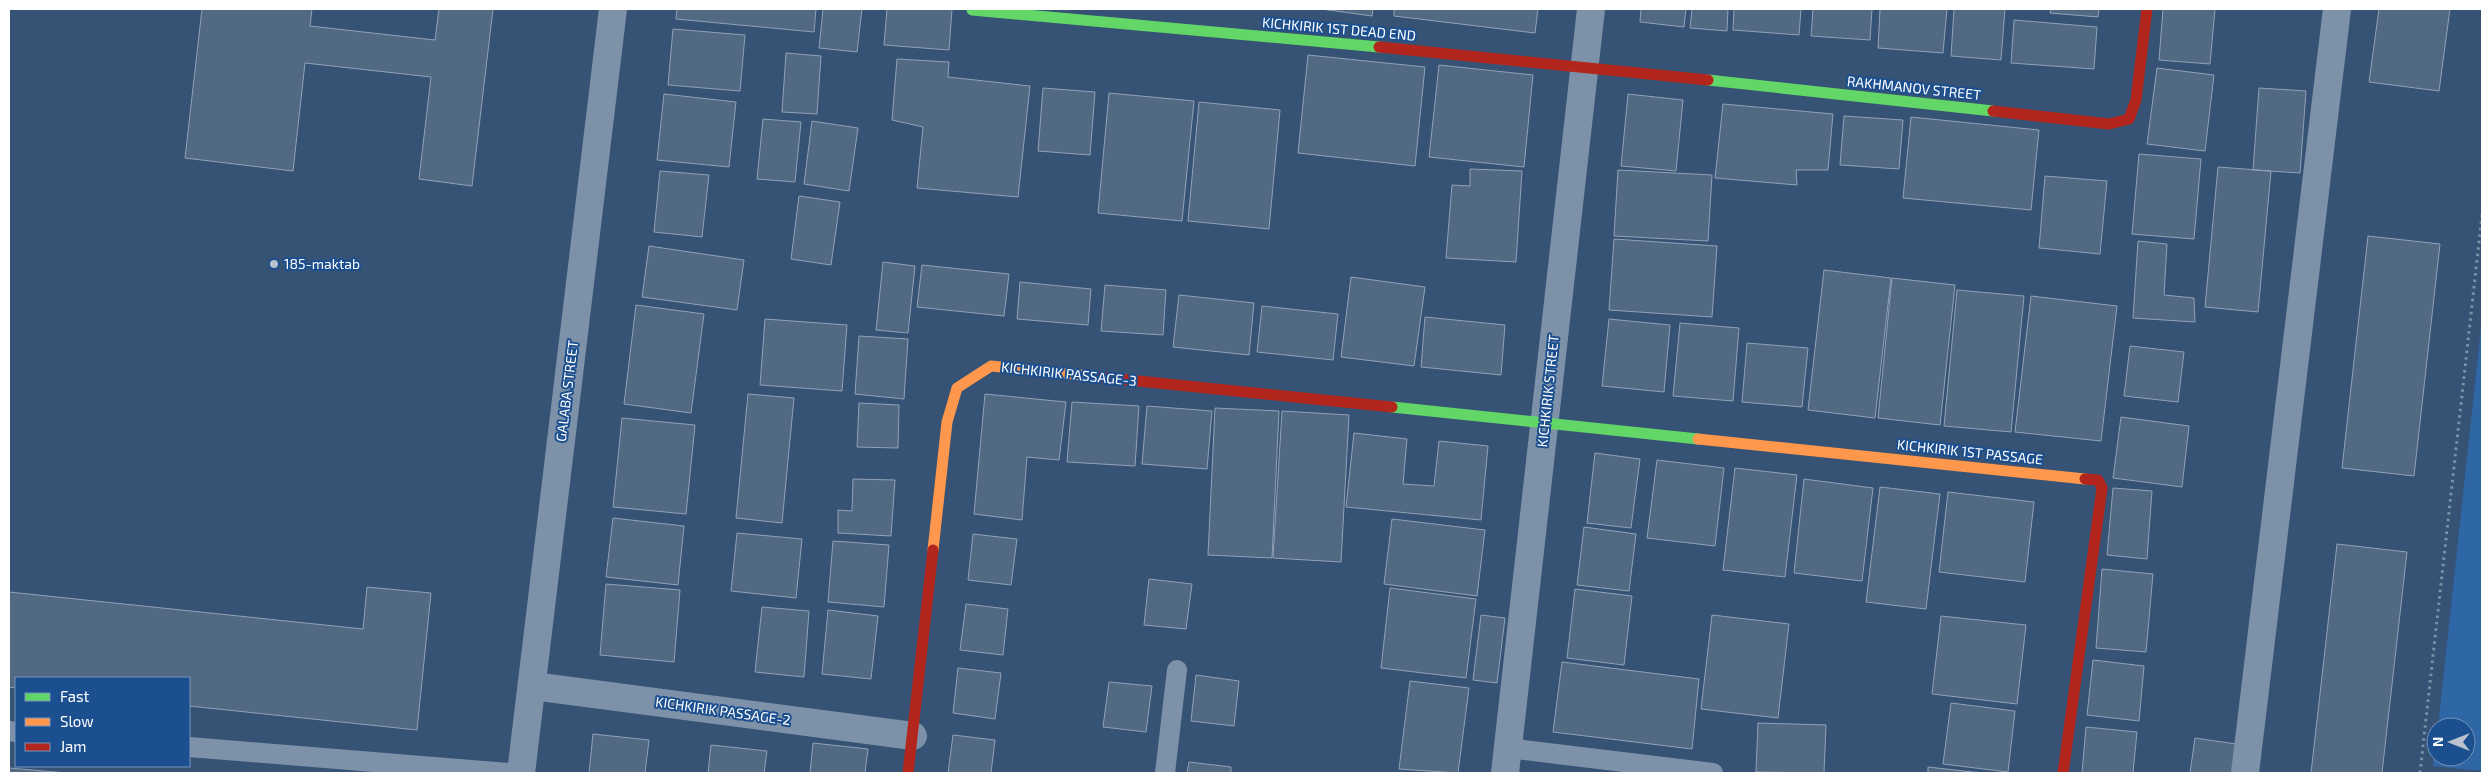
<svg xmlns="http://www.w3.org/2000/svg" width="2491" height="782" font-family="'Exo 2',sans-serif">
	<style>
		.green { fill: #2f66a5 }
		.building { fill: #526984; stroke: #92a2b6 }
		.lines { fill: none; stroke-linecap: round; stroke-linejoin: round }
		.path { stroke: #7d92a8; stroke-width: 3; stroke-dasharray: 2.5 4; stroke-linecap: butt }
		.lane { stroke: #7d92a8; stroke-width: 20 }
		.street { stroke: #7d92a8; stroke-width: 28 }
		.fast { stroke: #63d668; stroke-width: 11 }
		.slow { stroke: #ff974d; stroke-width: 11 }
		.jam { stroke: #b3261e; stroke-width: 11 }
		.poi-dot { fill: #b9c2ce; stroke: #1b4f8f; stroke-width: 2 }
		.labels { text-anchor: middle; stroke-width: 4; stroke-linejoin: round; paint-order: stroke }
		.street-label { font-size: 14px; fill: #fff; stroke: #1b4f8f }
		.poi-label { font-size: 14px; fill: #fff; stroke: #1b4f8f; text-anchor: start }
	</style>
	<rect width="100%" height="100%" fill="#365274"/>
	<!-- green -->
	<path class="green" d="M2482,318V771L2433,766L2436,741V757H2466V727H2438Z"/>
	<!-- building -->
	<path class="building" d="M202,9H312L310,26L435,40L439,9H493L472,186L419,179L431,77L305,63L293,171L185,158Z
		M677,9H816L814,32L676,19Z
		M823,9H862L857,52L819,48Z
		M887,9H952L949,50L884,45Z
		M1321,9H1373L1372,16Z
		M1394,9H1538L1535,33L1394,16Z
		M1641,9H1686L1684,27L1640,22Z
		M1692,9H1728L1727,31L1690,28Z
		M1734,9H1801L1799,35L1733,30Z
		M1813,9H1872L1870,40L1811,36Z
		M1880,9H1947L1943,53L1878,48Z
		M1954,9H2005L2001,60L1951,56Z
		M2051,9H2099L2098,17L2050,13Z
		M2163,9H2215L2210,64L2159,60Z
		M2379,9H2450L2439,91L2369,82Z
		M2014,20L2097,27L2094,69L2011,63Z
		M673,29L745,35L740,91L668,85Z
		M786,53L821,56L817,114L782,112Z
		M1308,55L1425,67L1415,166L1298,153Z
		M897,59L949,62L948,77L1030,86L1018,197L917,188L923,127L892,120Z
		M1439,65L1533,75L1524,167L1429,157Z
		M2157,68L2214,75L2205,151L2147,144Z
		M1043,88L1095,92L1090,155L1038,151Z
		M2259,88L2306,91L2300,173L2253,170Z
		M1109,93L1194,101L1182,221L1098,213Z
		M664,94L736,102L729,167L657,160Z
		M1628,94L1683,100L1676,171L1621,166Z
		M1199,102L1280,110L1269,229L1188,221Z
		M1723,104L1833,114L1828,170H1796L1797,185L1715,178Z
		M1844,116L1903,120L1899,169L1840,165Z
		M1911,117L2039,130L2031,210L1903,198Z
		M763,119L801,122L795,182L757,179Z
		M812,121L858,128L849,191L804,184Z
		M2139,154L2201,159L2194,239L2132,234Z
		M2218,167L2271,171L2258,312L2205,307Z
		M1470,169L1522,171L1516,262L1446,258L1452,185L1470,186Z
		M1618,170L1712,175L1708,241L1614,236Z
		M660,171L709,175L702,237L654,232Z
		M2045,176L2107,181L2100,254L2039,248Z
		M799,196L840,202L831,265L791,259Z
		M2368,236L2440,244L2414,476L2342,468Z
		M1614,239L1717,246L1712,317L1609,310Z
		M2138,241L2167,244L2164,295L2194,298L2195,322L2133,318Z
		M649,246L744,260L737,310L642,297Z
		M883,262L915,266L908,333L876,330Z
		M922,265L1009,274L1004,316L917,307Z
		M1824,270L1891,278L1875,418L1808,410Z
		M1351,277L1425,287L1414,366L1341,357Z
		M1892,278L1955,285L1940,425L1878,418Z
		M1020,282L1091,289L1088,325L1017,319Z
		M1105,285L1166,290L1163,335L1101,331Z
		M1957,290L2024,296L2011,432L1944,426Z
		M1179,295L1254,303L1249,355L1173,347Z
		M2031,296L2117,306L2101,441L2015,432Z
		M636,305L704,314L691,413L624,404Z
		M1262,306L1338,314L1333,360L1257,352Z
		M1425,317L1505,325L1501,375L1421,367Z
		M765,319L847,325L842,391L760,385Z
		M1609,319L1670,325L1664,392L1602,386Z
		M1680,323L1739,328L1733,401L1673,396Z
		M859,336L908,339L904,399L855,394Z
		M1747,343L1808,348L1802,407L1742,402Z
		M2130,346L2184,352L2178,402L2124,396Z
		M748,394L794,398L782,523L736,518Z
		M985,394L1066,402L1059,460L1027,457L1022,520L974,514Z
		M1072,402L1139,406L1135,466L1067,462Z
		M859,403L899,405L898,448L857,447Z
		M1147,406L1212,411L1207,469L1142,464Z
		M1215,408L1279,411L1272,558L1208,555Z
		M1282,411L1349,415L1341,562L1273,558Z
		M2121,417L2189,426L2182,487L2113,478Z
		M622,418L695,425L686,514L613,507Z
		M1354,433L1407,439L1403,484L1434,486L1439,441L1488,446L1481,520L1346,507Z
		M1595,453L1640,459L1631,528L1587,523Z
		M1657,460L1724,468L1715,546L1647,538Z
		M1735,468L1797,475L1785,577L1723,570Z
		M853,479L895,480L891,536L838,533V510L852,511Z
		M1804,479L1873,488L1862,581L1794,573Z
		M1880,487L1940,494L1926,609L1866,602Z
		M2113,488L2152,491L2147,559L2107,555Z
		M1948,492L2034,502L2025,582L1939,572Z
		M613,518L684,526L678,585L606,577Z
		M1392,519L1485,530L1477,596L1384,584Z
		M1584,527L1636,534L1629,591L1577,585Z
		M737,533L802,539L796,598L731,591Z
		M973,534L1017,539L1011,585L968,580Z
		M833,541L889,545L884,607L828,602Z
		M2337,544L2407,552L2382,773H2311Z
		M2102,569L2153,574L2146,652L2096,648Z
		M1149,579L1192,584L1186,629L1144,625Z
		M606,584L680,590L674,662L600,655Z
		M367,587L431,593L417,730L189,706V678H16V688L9,687V592L363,629Z
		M1390,588L1476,599L1466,678L1381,668Z
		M1575,589L1632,596L1624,665L1567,658Z
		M966,604L1008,609L1003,655L960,650Z
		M762,607L809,611L804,677L755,672Z
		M828,610L878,616L871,679L822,674Z
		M1481,615L1505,618L1497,683L1473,680Z
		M1712,615L1789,624L1778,718L1701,709Z
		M1941,616L2026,625L2017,704L1932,694Z
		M2093,660L2144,666L2139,721L2087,715Z
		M1562,662L1699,679L1692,749L1553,732Z
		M958,668L1001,673L995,719L953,713Z
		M1196,675L1239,681L1234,726L1191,721Z
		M1410,681L1469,688L1458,773L1399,769Z
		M1109,682L1152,686L1146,732L1103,727Z
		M1951,703L2015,711L2008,772L1943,764Z
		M1758,723L1826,725L1824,773L1756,772Z
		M2086,727L2137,732L2133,773H2082Z
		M593,734L649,740L645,773H589Z
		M953,735L995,740L991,773H948Z
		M2195,738L2236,744L2233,773H2190Z
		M813,743L868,749L865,773H810Z
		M711,745L767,751L764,773H708Z
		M1189,762L1231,767V773H1187Z
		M1928,767L1982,773H1928Z
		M9,768L67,773H9Z"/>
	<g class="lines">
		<!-- path -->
		<path class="path" d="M2420,773L2482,215"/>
		<!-- lane -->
		<path class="lane" d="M9,731L16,732
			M189,747L508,773
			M1508,748L1713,773
			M1165,773L1177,670"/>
		<!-- street -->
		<path class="street" d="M533,686L913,736
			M521,773L613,9
			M1505,773L1591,9
			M2245,773L2337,9"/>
		<!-- fast -->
		<path class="fast" d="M972,10L1379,47
			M1708,80L1993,111
			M1392,407L1698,439"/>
		<!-- slow -->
		<path class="slow" d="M1698,439L2085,479
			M933,550L947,422L957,388L991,366L1090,376"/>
		<!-- jam -->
		<path class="jam" d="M1379,47L1708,80
			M1993,111L2109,124L2129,119L2136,100L2147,9
			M1090,376L1392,407
			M908,773L933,550
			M2063,773L2102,488L2098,480L2085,479"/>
	</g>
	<!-- markers -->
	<circle class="poi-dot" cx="274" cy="264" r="5"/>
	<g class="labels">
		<!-- street labels -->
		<g class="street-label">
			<text transform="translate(1339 29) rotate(5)" y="5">KICHKIRIK 1ST DEAD END</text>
			<text transform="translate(1914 88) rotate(6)" y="5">RAKHMANOV STREET</text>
			<text transform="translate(1069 374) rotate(6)" y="5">KICHKIRIK PASSAGE-3</text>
			<text transform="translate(567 391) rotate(-83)" y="5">GALABA STREET</text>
			<text transform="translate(1548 391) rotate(-84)" y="5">KICHKIRIK STREET</text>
			<text transform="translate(1970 452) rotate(6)" y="5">KICHKIRIK 1ST PASSAGE</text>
			<text transform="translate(723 711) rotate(8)" y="5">KICHKIRIK PASSAGE-2</text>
		</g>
		<!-- poi labels -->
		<g class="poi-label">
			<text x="284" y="269">185-maktab</text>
		</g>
	</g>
	<!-- border -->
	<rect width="2491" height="782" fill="none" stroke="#ffffff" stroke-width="20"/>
	<!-- legend -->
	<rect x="15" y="677" width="175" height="90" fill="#1b4f8f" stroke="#7695bc"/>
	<rect x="25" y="693" width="25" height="8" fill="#63d668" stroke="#7695bc"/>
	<text x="60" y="702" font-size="15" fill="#ffffff">Fast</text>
	<rect x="25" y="718" width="25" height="8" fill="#ff974d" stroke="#7695bc"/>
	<text x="60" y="727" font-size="15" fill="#ffffff">Slow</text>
	<rect x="25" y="743" width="25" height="8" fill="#b3261e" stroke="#7695bc"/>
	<text x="60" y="752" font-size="15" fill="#ffffff">Jam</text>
	<!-- north arrow -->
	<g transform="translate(2451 742) rotate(270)"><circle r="24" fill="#1b4f8f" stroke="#7695bc"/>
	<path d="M0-4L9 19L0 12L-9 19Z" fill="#b9c2ce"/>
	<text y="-8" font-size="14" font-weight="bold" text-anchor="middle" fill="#ffffff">N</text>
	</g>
</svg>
